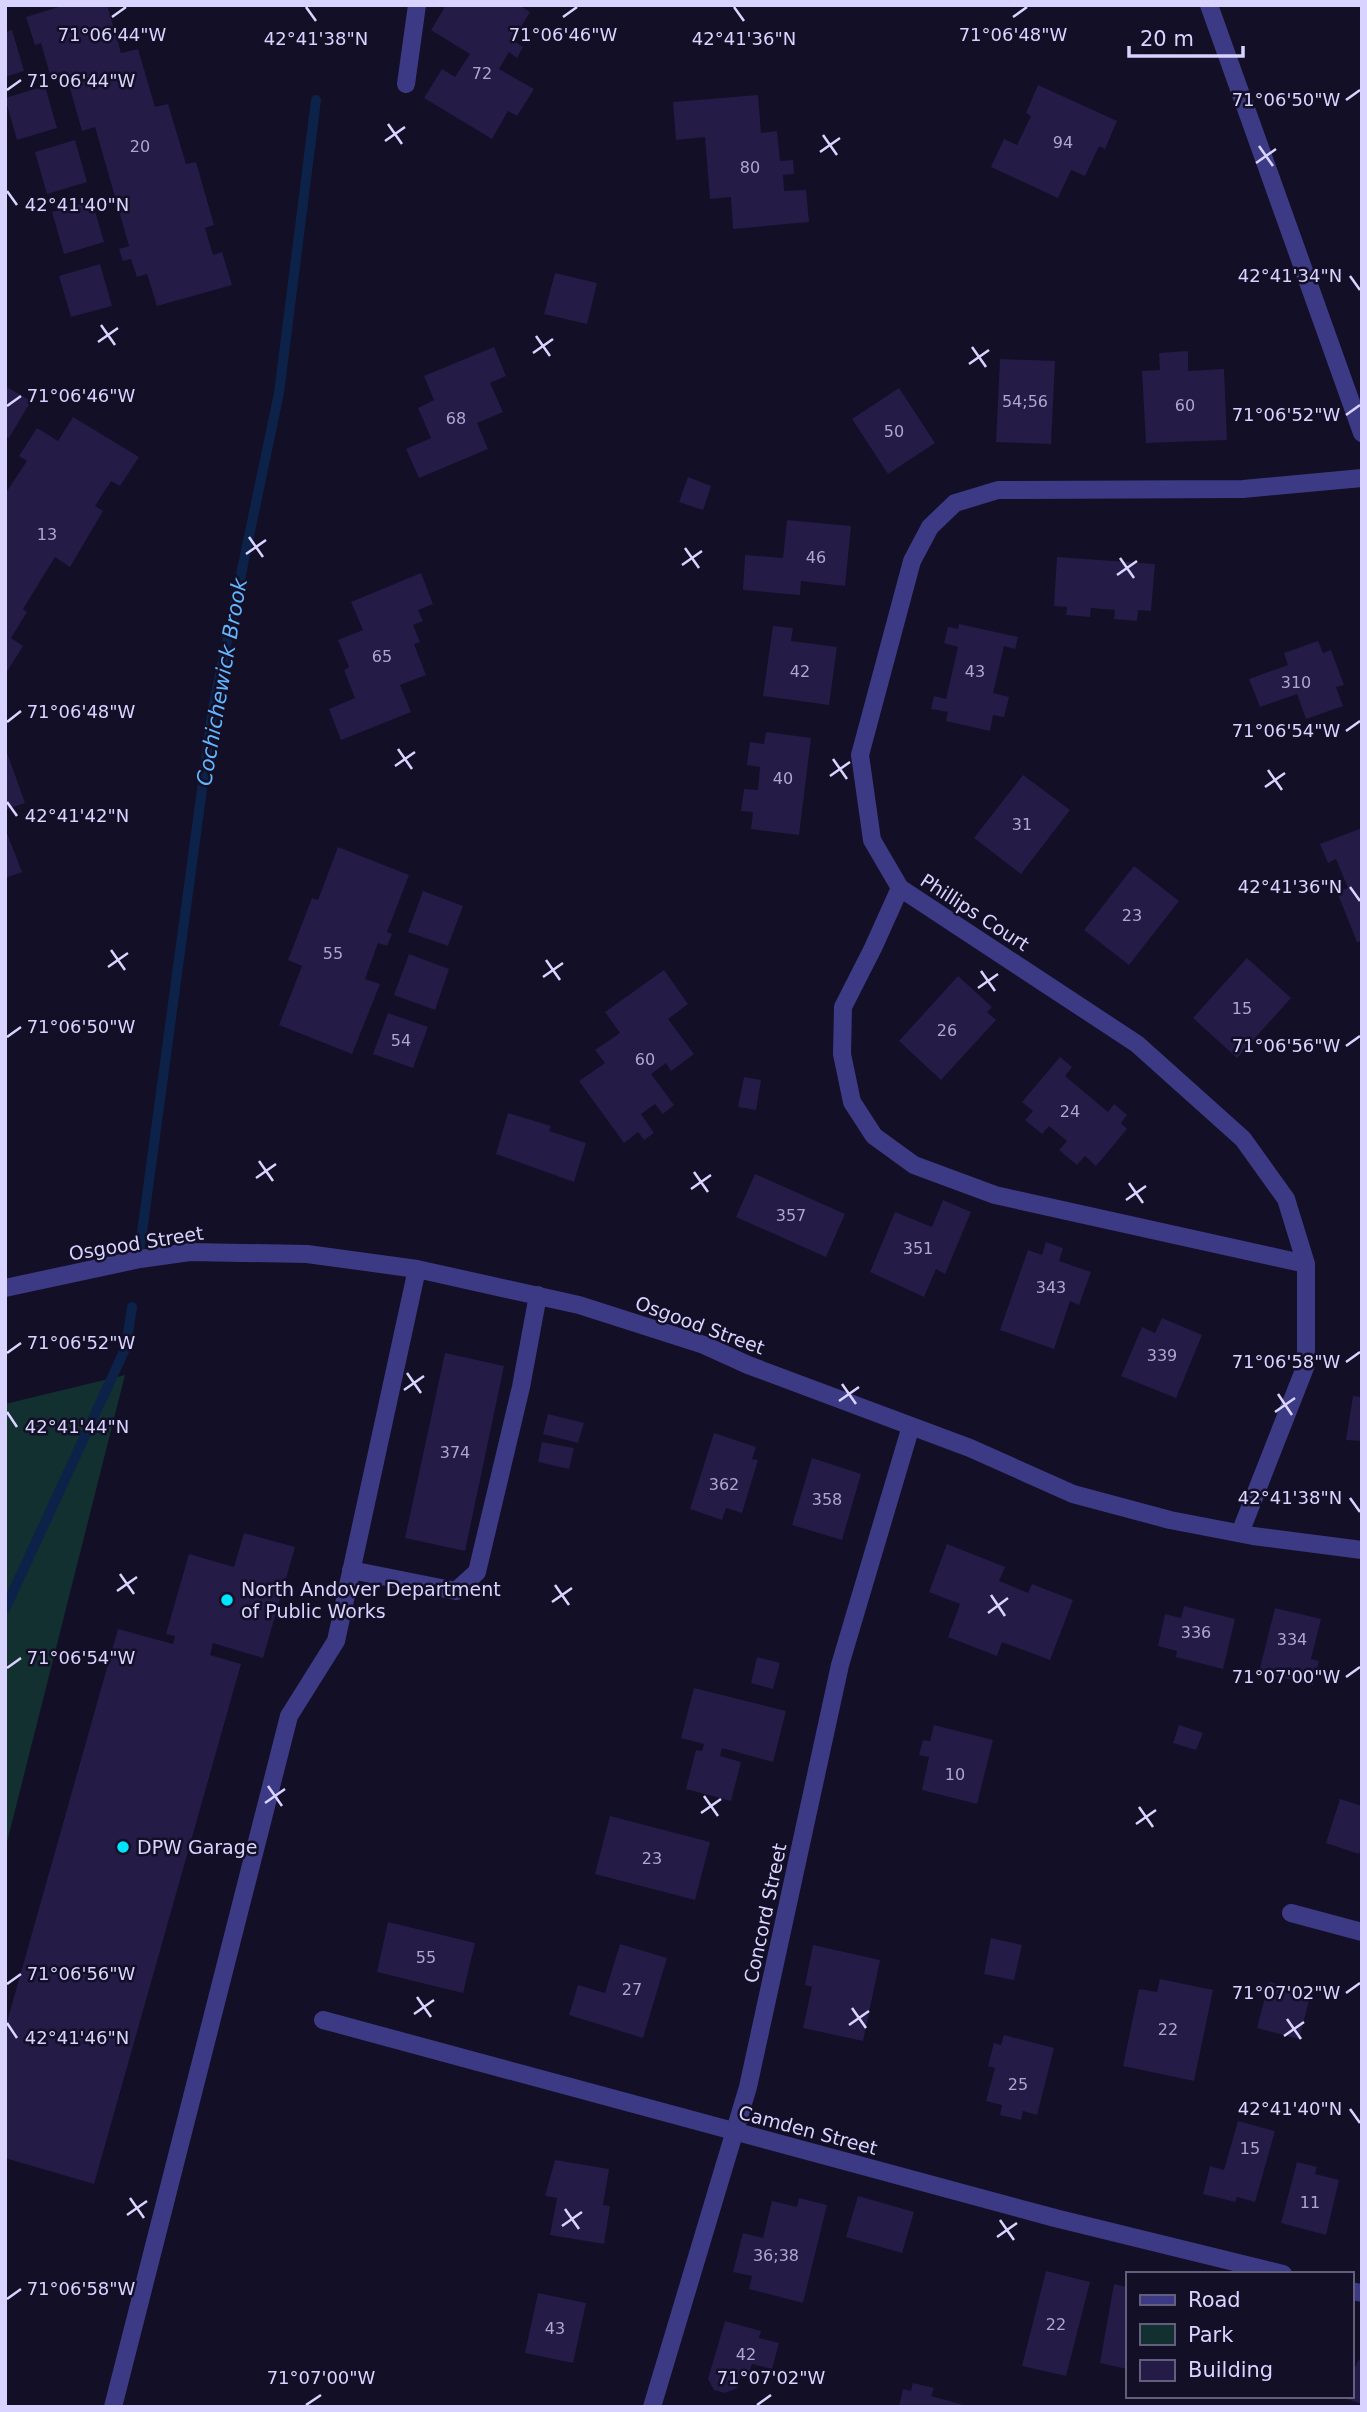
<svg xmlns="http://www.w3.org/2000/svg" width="1367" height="2412" font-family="'DejaVu Sans',sans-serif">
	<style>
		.green { fill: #12302f }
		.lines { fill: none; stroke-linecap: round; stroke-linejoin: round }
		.stream { stroke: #0c2248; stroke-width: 10 }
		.building { fill: #241b47 }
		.minor { stroke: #3d3a85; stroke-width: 18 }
		.ticks { fill: none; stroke: #d9d4ff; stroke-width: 2.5 }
		.poi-dot { fill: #00e5ff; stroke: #130f26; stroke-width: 2.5 }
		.labels { text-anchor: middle; stroke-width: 5; stroke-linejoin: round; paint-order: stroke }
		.number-label { font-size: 16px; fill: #aca6d1 }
		.street-label { font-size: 19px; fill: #d9d4ff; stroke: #130f26 }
		.poi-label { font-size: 19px; fill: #d9d4ff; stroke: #130f26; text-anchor: start }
		.water-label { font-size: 21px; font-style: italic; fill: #62b6ff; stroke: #130f26 }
		.ticks-label { font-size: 18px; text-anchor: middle; fill: #d9d4ff; stroke: #130f26; stroke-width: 5; stroke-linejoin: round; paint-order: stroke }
	</style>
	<rect width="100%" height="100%" fill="#130f26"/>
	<!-- green -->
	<path class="green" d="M125,1375L5,1850V1404Z"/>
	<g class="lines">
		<!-- stream -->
		<path class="stream" d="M138,1262L213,708L279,393L316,100
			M5,1609L126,1347L132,1307"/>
	</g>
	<!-- building -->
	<path class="building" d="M65,5H107L121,53L138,49L155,107L168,104L186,164L196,162L214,225L205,228L213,255L222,252L232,285L157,306L147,274L137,277L131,259L123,261L119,249L129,246L95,127L82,131L65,71L50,75L41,43L35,45L26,17Z
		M446,5H519L530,12L513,40L523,47L517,58L509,52L499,69L534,89L517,116L508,111L492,139L424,98L442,69L455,77L470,54L431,30Z
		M12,30L24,71L5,77V32Z
		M1038,85L1117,121L1105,149L1099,146L1085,176L1071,170L1058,198L991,167L1004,139L1017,145L1031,116L1026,113Z
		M45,86L57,128L17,140L5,98Z
		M758,95L761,133L777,131L780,161L793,160L794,174L783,175L784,191L806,190L809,222L733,229L731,197L710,199L705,137L676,140L673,102Z
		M75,140L87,182L47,194L35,152Z
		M92,201L104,242L64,254L52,212Z
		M100,264L112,306L71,317L59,276Z
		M555,273L597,283L587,324L544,314Z
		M494,347L506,376L490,383L503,412L477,423L488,449L419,478L406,449L431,438L418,408L434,400L424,376Z
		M1188,351V371L1224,369L1227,440L1146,443L1142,371L1160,370L1159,353Z
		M1000,359L1055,361L1051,444L996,442Z
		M5,386L31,401L9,438L5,436Z
		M899,388L935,443L888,474L852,419Z
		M73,417L139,457L120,486L111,481L95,506L103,511L70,567L55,557L23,609L27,612L11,638L23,646L5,675V494L27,461L19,456L37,428L58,441Z
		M688,477L711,486L703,510L679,502Z
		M787,520L851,526L845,586L801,581L800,595L743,590L745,555L783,558Z
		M1057,557L1155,564L1151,611L1138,610L1137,621L1114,619L1115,610L1091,608L1090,617L1066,615L1067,607L1054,606Z
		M421,573L433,604L418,610L423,621L413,625L420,642L414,644L426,675L400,685L411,712L341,740L329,709L355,698L344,670L349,667L338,640L363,630L351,602Z
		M959,624L1018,637L1015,649L1004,646L993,693L1009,697L1004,717L993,715L990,731L946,721L948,712L931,709L934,696L946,699L958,647L944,643L948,627L958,629Z
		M773,626L793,628L791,641L837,647L829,705L763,696Z
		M1318,641L1323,653L1331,650L1344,685L1336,687L1343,706L1306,719L1297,694L1260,707L1249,679L1288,665L1284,653Z
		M766,732L811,738L799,835L751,829L753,812L741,811L744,789L758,790L760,767L747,765L750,742L764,744Z
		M5,747L25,803L5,810Z
		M1023,775L1070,810L1021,874L974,838Z
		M5,828L22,872L5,878Z
		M1362,828V941L1357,942L1337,892L1348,888L1336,859L1328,863L1320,844Z
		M338,847L409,875L387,932L392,934L387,946L378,943L365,979L380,984L352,1054L279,1025L302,966L288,960L312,898L318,900Z
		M1134,866L1179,901L1129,965L1084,930Z
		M423,891L463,906L448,946L408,932Z
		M409,954L449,969L435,1010L394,995Z
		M1247,958L1291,998L1237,1058L1193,1018Z
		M664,970L688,1004L668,1019L694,1054L671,1071L666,1063L651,1074L674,1105L663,1114L655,1104L641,1114L654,1133L644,1140L638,1132L624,1143L579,1081L605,1063L595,1050L620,1033L605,1012Z
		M958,976L992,1007L987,1012L996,1020L941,1080L899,1041Z
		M388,1013L428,1027L413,1068L373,1054Z
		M1060,1057L1072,1067L1065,1076L1108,1112L1114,1104L1127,1115L1121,1123L1127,1129L1096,1166L1085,1156L1077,1165L1059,1150L1067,1141L1049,1126L1042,1134L1025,1120L1033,1111L1022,1102Z
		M744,1077L761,1080L756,1110L738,1107Z
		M508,1113L551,1126L549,1131L586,1143L574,1182L496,1154Z
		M755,1174L845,1214L826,1257L736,1217Z
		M943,1200L971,1212L945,1274L936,1269L924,1297L870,1272L895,1212L932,1227Z
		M1046,1242L1063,1248L1059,1261L1091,1272L1079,1305L1070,1301L1054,1349L1000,1330L1028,1250L1042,1255Z
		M1162,1318L1202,1335L1176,1398L1121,1376L1142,1327L1155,1333Z
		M445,1353L504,1366L465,1551L405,1538Z
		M1353,1396L1362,1397V1441L1346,1440Z
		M548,1414L584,1423L578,1443L543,1434Z
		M714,1433L756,1447L752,1459L758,1460L742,1513L726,1508L722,1520L690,1509Z
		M542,1442L574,1448L569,1469L538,1462Z
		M812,1458L861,1474L842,1540L792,1525Z
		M244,1533L295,1547L263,1658L213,1643L210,1655L241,1664L94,2184L5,2158V2029L118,1629L173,1644L175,1636L166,1634L189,1554L234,1567Z
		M947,1544L1005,1567L999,1581L1028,1593L1032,1584L1073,1600L1050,1660L1002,1642L997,1656L948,1637L960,1604L929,1592Z
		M1184,1606L1235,1619L1223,1669L1176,1657L1177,1651L1158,1646L1165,1614L1181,1618Z
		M1275,1608L1321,1619L1311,1659L1319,1661L1313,1685L1259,1672Z
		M757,1657L780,1663L773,1689L751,1683Z
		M694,1688L786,1711L773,1762L722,1748L720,1756L741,1762L731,1801L686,1789L696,1750L702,1751L704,1744L681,1738Z
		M934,1725L993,1740L977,1804L922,1790L929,1757L919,1755L923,1740L930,1741Z
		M1179,1725L1203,1733L1196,1750L1173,1743Z
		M1340,1799L1362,1806V1845L1359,1854L1326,1843Z
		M610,1816L710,1842L695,1900L595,1874Z
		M388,1922L475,1943L463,1993L377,1972Z
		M991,1938L1022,1945L1014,1980L984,1974Z
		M620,1944L667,1958L643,2038L569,2015L578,1985L605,1993Z
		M813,1945L880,1960L863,2041L803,2028L812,1987L805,1985Z
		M1160,1979L1213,1990L1194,2081L1123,2066L1139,1989L1157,1992Z
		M1269,1982L1311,1993L1299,2039L1257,2028Z
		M1004,2035L1054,2048L1037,2115L1023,2111L1021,2120L1000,2115L1002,2105L986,2101L995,2068L988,2066L994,2043L1001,2045Z
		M1238,2121L1275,2131L1255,2202L1237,2197L1235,2202L1203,2194L1210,2166L1224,2170Z
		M555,2160L609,2169L603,2205L610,2206L604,2244L550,2235L557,2198L545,2196Z
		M1297,2162L1317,2167L1315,2174L1339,2180L1326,2235L1281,2223Z
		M858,2196L914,2212L902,2253L846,2237Z
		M799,2198L827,2205L803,2303L749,2289L752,2276L733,2272L743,2233L763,2238L772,2201L797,2207Z
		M1046,2271L1090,2282L1066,2376L1022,2366Z
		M1114,2284L1127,2287V2369L1100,2363Z
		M538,2293L586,2303L573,2363L525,2353Z
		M725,2321L761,2331L759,2338L779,2343L772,2369L752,2364L749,2374L741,2372L737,2388L725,2393L714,2390L708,2379Z
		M1358,2360L1362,2361V2404L1341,2397L1351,2396V2378Z
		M913,2383L934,2388L931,2396L971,2407H899L903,2389L911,2391Z"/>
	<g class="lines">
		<!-- minor -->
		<path class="minor" d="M1209,5L1362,433
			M406,84L417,5
			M900,888L873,948L843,1007L842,1054L852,1102L874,1136L914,1165L995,1195L1306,1264
			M5,1288L140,1259L190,1252L307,1254L417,1269L579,1305L704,1345L748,1365L970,1448L1073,1494L1170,1520L1253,1536L1362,1550
			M1240,1533L1306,1365V1264L1286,1199L1243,1139L1137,1044L900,888L872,840L860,755L912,561L930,527L955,503L998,490L1243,489L1362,478
			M351,1570L456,1591L477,1572L521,1387L538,1295
			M1291,1913L1362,1932
			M323,2020L1055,2218L1283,2274
			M1351,2291L1362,2293
			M113,2407L289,1716L336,1641L417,1269
			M652,2407L748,2087L840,1665L911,1426"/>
	</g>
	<!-- ticks -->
	<path class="ticks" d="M306,7L316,21M734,7L744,21M112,17L126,7M563,17L577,7M1013,17L1027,7M7,90L21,80M1346,100L1360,90M388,124L402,144M823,135L837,155M385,141L405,127M1259,146L1273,166M820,152L840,138M1256,163L1276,149M7,191L17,205M1350,276L1360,290M101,325L115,345M536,336L550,356M98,342L118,328M972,347L986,367M533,353L553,339M969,364L989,350M7,406L21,396M1346,415L1360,405M249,537L263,557M685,548L699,568M246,554L266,540M1120,558L1134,578M682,565L702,551M1117,575L1137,561M7,722L21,711M1346,731L1360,721M398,749L412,769M833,759L847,779M395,766L415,752M1268,770L1282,790M830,776L850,762M1265,787L1285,773M7,802L17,816M1350,887L1360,901M111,950L125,970M546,960L560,980M108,967L128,953M981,971L995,991M543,977L563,963M978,988L998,974M7,1037L21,1027M1346,1046L1360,1036M259,1161L273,1181M694,1172L708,1192M256,1178L276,1164M1129,1183L1143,1203M691,1189L711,1175M1126,1200L1146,1186M7,1353L21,1343M1346,1362L1360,1352M407,1373L421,1393M842,1384L856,1404M404,1390L424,1376M1278,1394L1292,1415M839,1401L859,1387M7,1412L17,1427M1275,1412L1295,1398M1350,1498L1360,1512M120,1574L134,1594M555,1585L569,1605M117,1591L137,1577M991,1595L1005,1616M552,1602L572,1588M988,1613L1008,1598M7,1668L21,1658M1346,1677L1360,1667M268,1786L282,1806M704,1796L718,1816M265,1803L285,1789M1139,1807L1153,1827M701,1813L721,1799M1136,1824L1156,1810M7,1984L21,1974M1346,1993L1360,1983M417,1997L431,2017M852,2008L866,2028M414,2014L434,2000M1287,2019L1301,2039M7,2023L17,2038M849,2025L869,2011M1284,2036L1304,2022M1350,2109L1360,2123M130,2198L144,2218M565,2209L579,2229M127,2215L147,2201M1000,2220L1014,2240M562,2226L582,2212M997,2237L1017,2223M7,2299L21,2289M306,2405L321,2395M757,2405L771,2395"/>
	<!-- markers -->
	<g class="poi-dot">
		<circle cx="227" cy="1600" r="7"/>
		<circle cx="123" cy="1847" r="7"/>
	</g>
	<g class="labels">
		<!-- number labels -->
		<g class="number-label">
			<text x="482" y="79">72</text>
			<text x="1063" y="148">94</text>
			<text x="140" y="152">20</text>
			<text x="750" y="173">80</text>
			<text x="1025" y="407">54;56</text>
			<text x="1185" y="411">60</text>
			<text x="456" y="424">68</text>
			<text x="894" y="437">50</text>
			<text x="47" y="540">13</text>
			<text x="816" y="563">46</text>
			<text x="382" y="662">65</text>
			<text x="800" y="677">42</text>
			<text x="975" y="677">43</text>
			<text x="1296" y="688">310</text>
			<text x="783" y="784">40</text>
			<text x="1022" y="830">31</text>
			<text x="1132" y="921">23</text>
			<text x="333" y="959">55</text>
			<text x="1242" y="1014">15</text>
			<text x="947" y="1036">26</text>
			<text x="401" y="1046">54</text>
			<text x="645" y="1065">60</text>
			<text x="1070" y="1117">24</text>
			<text x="791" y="1221">357</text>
			<text x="918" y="1254">351</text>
			<text x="1051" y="1293">343</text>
			<text x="1162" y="1361">339</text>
			<text x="455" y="1458">374</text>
			<text x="724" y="1490">362</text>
			<text x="827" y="1505">358</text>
			<text x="1196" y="1638">336</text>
			<text x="1292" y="1645">334</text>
			<text x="955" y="1780">10</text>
			<text x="652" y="1864">23</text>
			<text x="426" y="1963">55</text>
			<text x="632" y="1995">27</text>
			<text x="1168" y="2035">22</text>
			<text x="1018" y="2090">25</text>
			<text x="1250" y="2154">15</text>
			<text x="1310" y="2208">11</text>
			<text x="776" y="2261">36;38</text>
			<text x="1056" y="2330">22</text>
			<text x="555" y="2334">43</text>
			<text x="746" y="2360">42</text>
		</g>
		<!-- street labels -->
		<g class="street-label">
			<text transform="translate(975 912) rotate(33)" y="7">Phillips Court</text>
			<text transform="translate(136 1243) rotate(-9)" y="7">Osgood Street</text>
			<text transform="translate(700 1325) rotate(20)" y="7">Osgood Street</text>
			<text transform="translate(765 1913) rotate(-78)" y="7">Concord Street</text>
			<text transform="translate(808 2130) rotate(15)" y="7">Camden Street</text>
		</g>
		<!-- poi labels -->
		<g class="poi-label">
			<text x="241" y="1596">North Andover Department<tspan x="241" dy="22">of Public Works</tspan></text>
			<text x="137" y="1854">DPW Garage</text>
		</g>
		<!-- water labels -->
		<g class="water-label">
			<text transform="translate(222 682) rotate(-80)" y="7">Cochichewick Brook</text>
		</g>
	</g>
	<g class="ticks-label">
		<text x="112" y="41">71°06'44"W</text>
		<text x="1013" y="41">71°06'48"W</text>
		<text x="563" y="41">71°06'46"W</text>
		<text x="316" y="45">42°41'38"N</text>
		<text x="744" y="45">42°41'36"N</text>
		<text x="81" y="87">71°06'44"W</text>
		<text x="1286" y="106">71°06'50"W</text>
		<text x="77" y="211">42°41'40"N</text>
		<text x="1290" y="282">42°41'34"N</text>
		<text x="81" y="402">71°06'46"W</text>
		<text x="1286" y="421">71°06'52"W</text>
		<text x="81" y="718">71°06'48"W</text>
		<text x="1286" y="737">71°06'54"W</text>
		<text x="77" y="822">42°41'42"N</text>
		<text x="1290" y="893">42°41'36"N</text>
		<text x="81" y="1033">71°06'50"W</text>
		<text x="1286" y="1052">71°06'56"W</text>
		<text x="81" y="1349">71°06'52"W</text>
		<text x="1286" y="1368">71°06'58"W</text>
		<text x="77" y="1433">42°41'44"N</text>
		<text x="1290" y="1504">42°41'38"N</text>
		<text x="81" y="1664">71°06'54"W</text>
		<text x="1286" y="1683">71°07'00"W</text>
		<text x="81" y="1980">71°06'56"W</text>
		<text x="1286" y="1999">71°07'02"W</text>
		<text x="77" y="2044">42°41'46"N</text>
		<text x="1290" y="2115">42°41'40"N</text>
		<text x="81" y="2295">71°06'58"W</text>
		<text x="321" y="2384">71°07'00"W</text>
		<text x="771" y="2384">71°07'02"W</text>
	</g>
	<!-- border -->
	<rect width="1367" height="2412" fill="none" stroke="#d9d4ff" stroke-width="14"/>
	<!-- legend -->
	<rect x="1126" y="2272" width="228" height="126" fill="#130f26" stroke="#625e7d" stroke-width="2"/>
	<rect x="1140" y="2295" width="35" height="10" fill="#3d3a85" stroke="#625e7d" stroke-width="2"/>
	<text x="1188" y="2307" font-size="21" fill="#d9d4ff">Road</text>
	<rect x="1140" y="2324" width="35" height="21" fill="#12302f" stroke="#625e7d" stroke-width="2"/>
	<text x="1188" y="2342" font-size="21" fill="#d9d4ff">Park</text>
	<rect x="1140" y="2360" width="35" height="21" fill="#241b47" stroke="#625e7d" stroke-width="2"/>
	<text x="1188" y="2377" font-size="21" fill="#d9d4ff">Building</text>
	<!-- scale -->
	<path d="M1129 46v10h114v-10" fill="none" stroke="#d9d4ff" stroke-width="3.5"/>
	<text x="1140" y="46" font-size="21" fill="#d9d4ff" stroke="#130f26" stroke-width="5" paint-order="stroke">20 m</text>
</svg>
